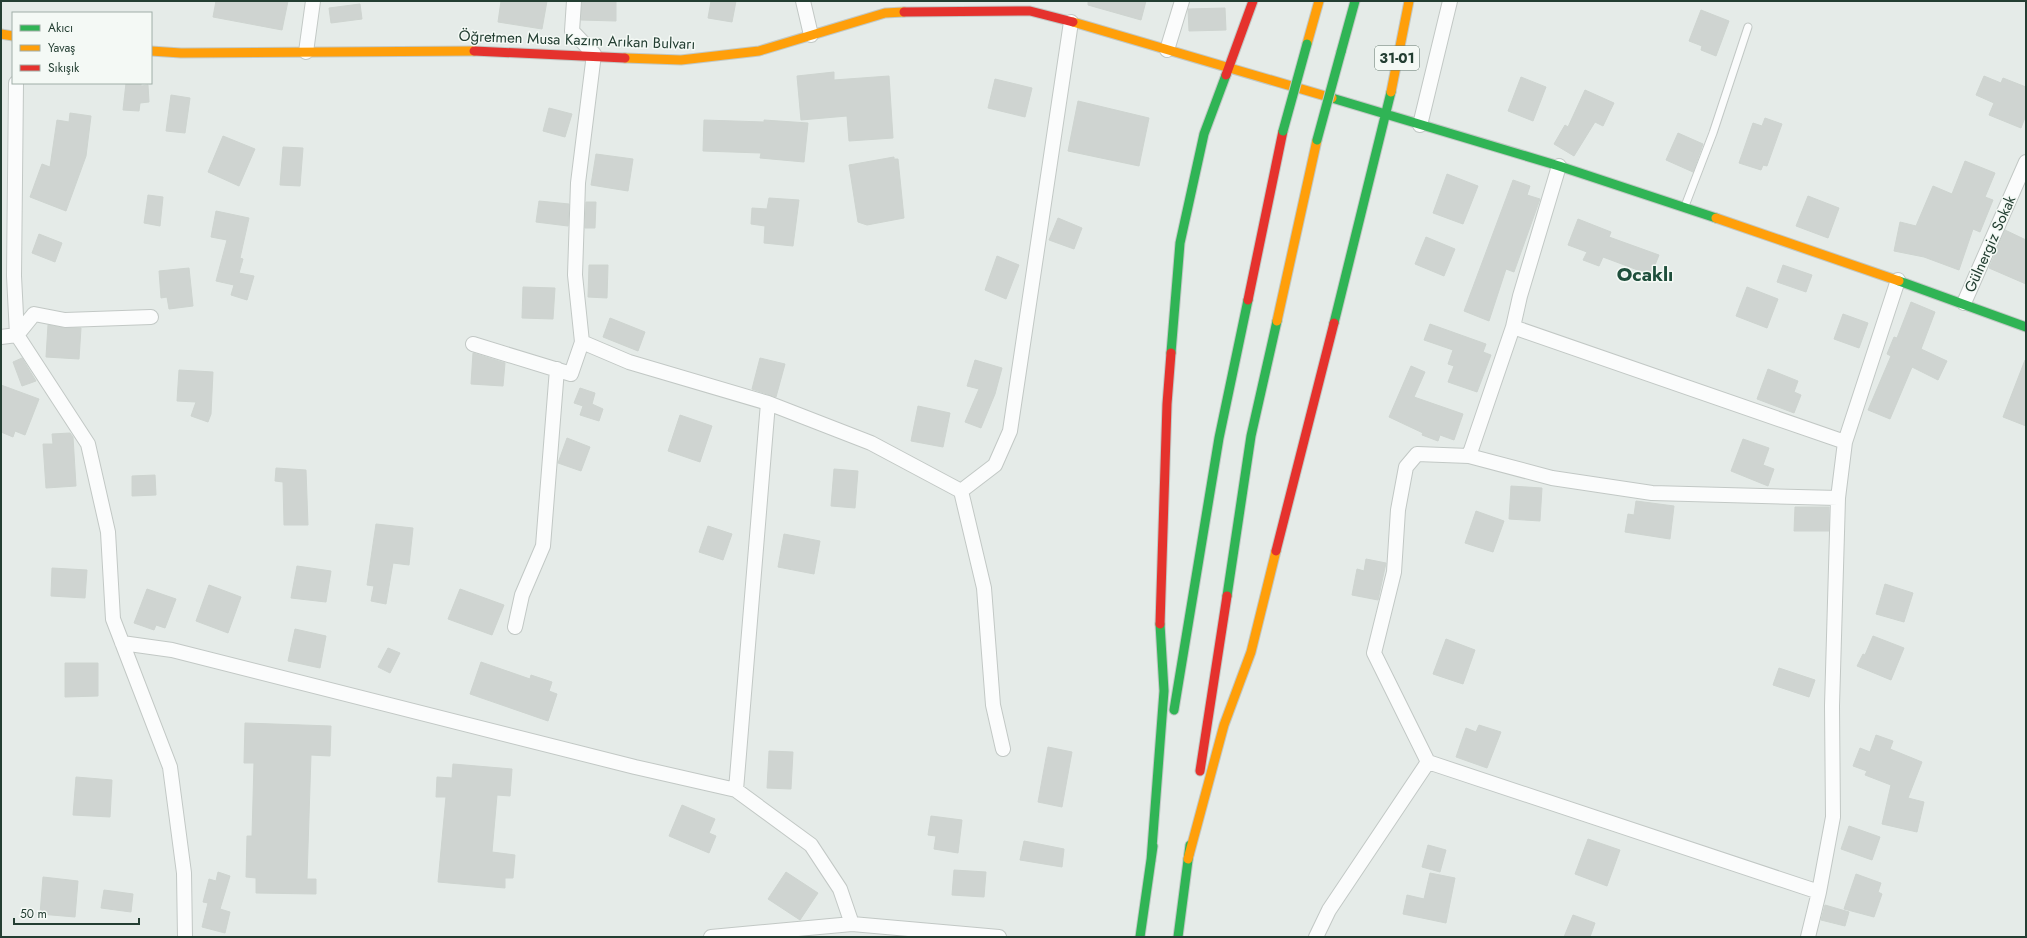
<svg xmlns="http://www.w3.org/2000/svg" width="2027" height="938" font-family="Jost,sans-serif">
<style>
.building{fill:#cfd4d1;stroke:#ced4d0}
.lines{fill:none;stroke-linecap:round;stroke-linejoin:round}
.lane-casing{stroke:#c2c8c5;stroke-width:9}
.street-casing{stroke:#c2c8c5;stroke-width:16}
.fast-casing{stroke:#c1c8c5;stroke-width:11}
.slow-casing{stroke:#c1c8c5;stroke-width:11}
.jam-casing{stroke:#c1c8c5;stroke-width:11}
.lane{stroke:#fbfcfc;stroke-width:7}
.street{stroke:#fbfcfc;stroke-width:14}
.fast{stroke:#30b455;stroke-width:9}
.slow{stroke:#ff9f0a;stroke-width:9}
.jam{stroke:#e5322d;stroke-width:9}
.fast-bridge-casing{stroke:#c1cac6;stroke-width:11;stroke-linecap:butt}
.fast-bridge{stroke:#30b455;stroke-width:9}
.labels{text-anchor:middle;stroke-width:3;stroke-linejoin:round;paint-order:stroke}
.shield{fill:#f4f9f5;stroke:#62766c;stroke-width:1}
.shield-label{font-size:14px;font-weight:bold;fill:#233e32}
.street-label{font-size:15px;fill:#233e32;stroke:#f4f9f5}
.district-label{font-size:19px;font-weight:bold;fill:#1f4f3c;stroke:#f4f9f5}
</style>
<rect width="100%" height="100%" fill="#e5ebe8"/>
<path class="building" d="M216,1H288L282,30L213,17Z
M501,1H547L542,29L498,22Z
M582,1H616V21L581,20Z
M711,1H736L732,22L708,18Z
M1088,1H1146L1141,20L1088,5Z
M360,4L362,19L331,23L329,8Z
M1225,8L1226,30L1189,31L1188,9Z
M1701,10L1729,21L1716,56L1701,50L1702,46L1689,41Z
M834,72V80L889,76L893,138L849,141L847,116L801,120L797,76Z
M1984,76L2001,83L2003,78L2026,87V115L2021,128L1989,115L1994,103L1976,95Z
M1521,77L1546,87L1533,121L1508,111Z
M995,79L1032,88L1025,117L988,108Z
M126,83H141V86L148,85L149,102L140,103L139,111L123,110Z
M1585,90L1614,103L1603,126L1595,122L1574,156L1554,144L1565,125L1568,127Z
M171,95L190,98L185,133L166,131Z
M1078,101L1149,118L1139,166L1068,151Z
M549,108L572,114L565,137L543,131Z
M70,113L91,116L86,156L66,211L30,197L42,164L50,167L57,120L69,122Z
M1765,118L1782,124L1767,166L1763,165L1761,170L1739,163L1753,123L1762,126Z
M704,120L764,122V120L808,123L804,162L760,158L761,153L703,151Z
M1678,133L1703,144L1693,172L1666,160Z
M223,136L255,149L239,186L208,172Z
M283,147L303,148L300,186L280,185Z
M596,154L633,159L628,191L591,185Z
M894,157V159H898L904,218L867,225L858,222L849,165Z
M1965,161L1995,173L1985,197L1993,200L1980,232L1973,229L1959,270L1924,257L1894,251L1900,222L1916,226L1933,186L1952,194Z
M1447,174L1478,186L1463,224L1433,213Z
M1513,180L1530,186L1527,195L1540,199L1514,272L1506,269L1489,321L1464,311Z
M148,195L163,197L160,226L144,223Z
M1808,196L1839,208L1828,238L1796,226Z
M769,198L799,200L793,246L764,243L765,226L751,224L752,208L767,209Z
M539,201L569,204L568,226L536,222Z
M586,202H596L595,228H585Z
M216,211L249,218L240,258L243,259L239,273L254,276L247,300L231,295L234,285L216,281L227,240L211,237Z
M1058,218L1082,228L1074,249L1049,240Z
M1578,219L1611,232L1609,237L1659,255L1651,275L1603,257L1599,266L1583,260L1587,252L1568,245Z
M2005,230L2026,240V284L1989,268Z
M39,234L62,243L55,262L32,253Z
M1426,237L1455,249L1444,276L1415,264Z
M997,256L1019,265L1006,299L985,290Z
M589,265H608L607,298L588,297Z
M1783,265L1812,275L1806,292L1777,282Z
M189,268L193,306L169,309L167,297L161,298L159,271Z
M523,287L555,288L553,319L522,318Z
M1747,287L1778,299L1767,328L1736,316Z
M1911,302L1935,312L1921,349L1947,361L1938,380L1912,367L1890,419L1868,410L1891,356L1887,354L1894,337L1897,338Z
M1843,314L1868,323L1859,348L1834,339Z
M610,318L645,332L638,351L603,337Z
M1430,324L1486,344L1483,352L1491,355L1477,392L1448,382L1454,366L1448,364L1453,350L1424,340Z
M48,325L64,328H81L79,359L46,357Z
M473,353L505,363L503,386L471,384Z
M22,358L36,381L22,386L13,362Z
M760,358L785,364L776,397L752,389Z
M975,360L1002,368L995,394L981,428L965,422L979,389L967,386Z
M2025,360H2026V426L2003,417Z
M1411,366L1425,372L1414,397L1463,414L1454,440L1440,435L1438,441L1422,435L1423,433L1389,417Z
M1768,369L1798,381L1794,392L1801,395L1794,413L1757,399Z
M179,370L213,372L211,414L208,422L191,416L196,402L177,401Z
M1,385L39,399L25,435L15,431L13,437L1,432Z
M580,388L595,393L592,404L603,409L599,421L580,415L583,406L574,403Z
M918,406L950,413L943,447L911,441Z
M680,415L712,426L700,462L668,451Z
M70,433L73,437L76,486L46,488L43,444H53L52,434Z
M567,438L590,447L581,471L558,463Z
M1743,439L1769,448L1763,465L1774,469L1768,486L1731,471Z
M276,468L306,470L308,525H284L283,482L275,481Z
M834,469L858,471L855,508L831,506Z
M155,475L156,495L132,496V476Z
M1511,486L1542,488L1540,521L1509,519Z
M1636,501L1674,506L1670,539L1625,532L1628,514L1634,515Z
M1795,507H1829V531H1794Z
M1476,511L1504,521L1493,552L1465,543Z
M376,524L413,528L409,565L393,563L386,604L371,601L374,586L367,585Z
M708,526L732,534L723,560L699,552Z
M784,534L820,541L814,574L778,567Z
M1366,559L1386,563L1378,600L1352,595L1357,569L1364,571Z
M297,566L331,571L326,602L291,598Z
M52,568L87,570L85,598L51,596Z
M1885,584L1913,593L1904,622L1876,614Z
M209,585L241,597L228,633L196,621Z
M147,589L176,599L165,628L156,625L154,630L134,623Z
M460,589L504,605L492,635L448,619Z
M295,629L326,636L320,668L288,661Z
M1873,636L1904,648L1891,680L1857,666L1863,654L1865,655Z
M1446,639L1475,650L1463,684L1433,674Z
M388,648L400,653L390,673L378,667Z
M481,662L530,679L531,675L552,682L549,691L557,694L548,721L470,694Z
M65,663H98V696L65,697Z
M1779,668L1815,680L1809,697L1773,685Z
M245,723L331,726L330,756L311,755L307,879H316V894L256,893V878L246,877L247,836H252L254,763H244Z
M1479,725L1501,732L1487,768L1456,757L1466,728L1476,732Z
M1876,735L1893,741L1890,749L1922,762L1908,798L1924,802L1917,832L1882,824L1891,785L1865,775L1867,771L1853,766L1860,748L1870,752Z
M1048,747L1072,752L1062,807L1038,802Z
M769,751L793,752L791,789L767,788Z
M453,764L512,769L510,796L497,795L492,852L515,855L513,878H505V888L438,882L446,797H436L437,777L452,778Z
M76,777L112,780L110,817L73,815Z
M682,805L715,819L709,833L716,836L709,853L669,836Z
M931,816L962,820L958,853L934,849L936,836L928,835Z
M1849,826L1880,837L1872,860L1841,849Z
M1588,839L1620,850L1607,886L1575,874Z
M1024,841L1064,849L1062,867L1020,860Z
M1428,845L1446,850L1440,872L1422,867Z
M954,870L986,872L984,897L952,895Z
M218,872L230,876L220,909L230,912L225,933L202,927L208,903L203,902L209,879L216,881Z
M786,872L818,893L800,920L768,899Z
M1430,873L1455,878L1446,923L1403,914L1407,895L1424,899Z
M1856,874L1881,883L1878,892L1882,894L1874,917L1844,909Z
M43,877L78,881L75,917L40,914Z
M104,890L133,894L131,912L101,908Z
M1825,905L1849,912L1845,926L1821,920Z
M1573,915L1595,923L1590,937H1564Z"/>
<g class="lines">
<defs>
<path id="lane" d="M1685,206L1713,133L1748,27"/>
<path id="street" d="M574,1L572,31L594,54L578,183L575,275L582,342L629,362L768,403L871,443L961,491L984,588L993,705L1003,749
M803,1L811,35
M1167,50L1182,1
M306,52L313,1
M16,83L14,276L17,335L88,444L108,532L113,619L170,767L184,873L185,937
M1420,125L1450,1
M1964,303L2026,162
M1513,327L1845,442
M1,337L17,335L34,314L65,320L151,317
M473,344L571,374L582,342
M1469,456L1513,327L1520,296L1559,166
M961,491L995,465L1010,431L1071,22
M515,627L522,595L543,546L557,369
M122,643L172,650L635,767L736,790L811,845L840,889L852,924
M736,790L768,403
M1819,892L1428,762L1374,653L1394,572L1398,510L1406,467L1417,454L1469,456L1552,478L1652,493L1838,498
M711,937L852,924L999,937
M1316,937L1329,910L1428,762
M1808,937L1819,892L1833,817L1832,706L1838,498L1845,442L1898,280"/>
<path id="fast" d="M1341,52L1355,1
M1332,98L1559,166L1716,218
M1899,281L2026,327
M1334,323L1391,92
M1171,353L1180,243L1204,134L1226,75
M1227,596L1251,436L1277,321
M1174,710L1219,438L1248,300
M1151,861L1164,691L1160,624
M1140,937L1153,846
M1178,937L1190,845"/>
<path id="slow" d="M1073,22L1332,98
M1,34L13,36
M1307,44L1319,1
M151,51L181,53L474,51
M625,58L681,60L759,51L885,13L904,12
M1391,92L1409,1
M1716,218L1899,281
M1277,321L1317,140
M1188,859L1224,725L1251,652L1276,551"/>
<path id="jam" d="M904,12L1030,11L1073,22
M474,51L625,58
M1226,75L1253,1
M1248,300L1283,131
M1276,551L1334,323
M1160,624L1167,404L1171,353
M1200,771L1227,596"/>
</defs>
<use href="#lane" class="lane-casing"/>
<use href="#street" class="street-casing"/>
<use href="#fast" class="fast-casing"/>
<use href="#slow" class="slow-casing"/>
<use href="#jam" class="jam-casing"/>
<use href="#lane" class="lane"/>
<use href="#street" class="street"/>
<use href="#fast" class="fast"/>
<use href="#slow" class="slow"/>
<use href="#jam" class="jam"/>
<defs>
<path id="fast-bridge" d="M1283,131L1307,44
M1317,140L1341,52"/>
</defs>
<use href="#fast-bridge" class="fast-bridge-casing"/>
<use href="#fast-bridge" class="fast-bridge"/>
</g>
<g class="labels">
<rect class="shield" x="1375" y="46" width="44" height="24" rx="3"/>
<g class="shield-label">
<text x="1397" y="63">31-01</text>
</g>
<g class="street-label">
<text transform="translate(577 40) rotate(2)" y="5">Öğretmen Musa Kazım Arıkan Bulvarı</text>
<text transform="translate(1990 244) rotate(-66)" y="5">Gülnergiz Sokak</text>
</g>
<g class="district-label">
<text x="1645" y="281">Ocaklı</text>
</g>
</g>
<rect width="2027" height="938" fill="none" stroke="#233e32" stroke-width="4"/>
<rect x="12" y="12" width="140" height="72" fill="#f4f9f5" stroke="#a0aea7"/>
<rect x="20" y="25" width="20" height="6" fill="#30b455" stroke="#a0aea7"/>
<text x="48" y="32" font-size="12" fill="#233e32">Akıcı</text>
<rect x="20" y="45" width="20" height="6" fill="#ff9f0a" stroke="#a0aea7"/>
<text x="48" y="52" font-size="12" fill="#233e32">Yavaş</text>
<rect x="20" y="65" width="20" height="6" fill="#e5322d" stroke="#a0aea7"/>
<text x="48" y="72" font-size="12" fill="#233e32">Sıkışık</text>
<path d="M14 918v6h125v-6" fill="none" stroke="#233e32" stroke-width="2"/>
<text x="20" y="918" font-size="12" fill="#233e32" stroke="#f4f9f5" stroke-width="3" paint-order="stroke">50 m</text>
</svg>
